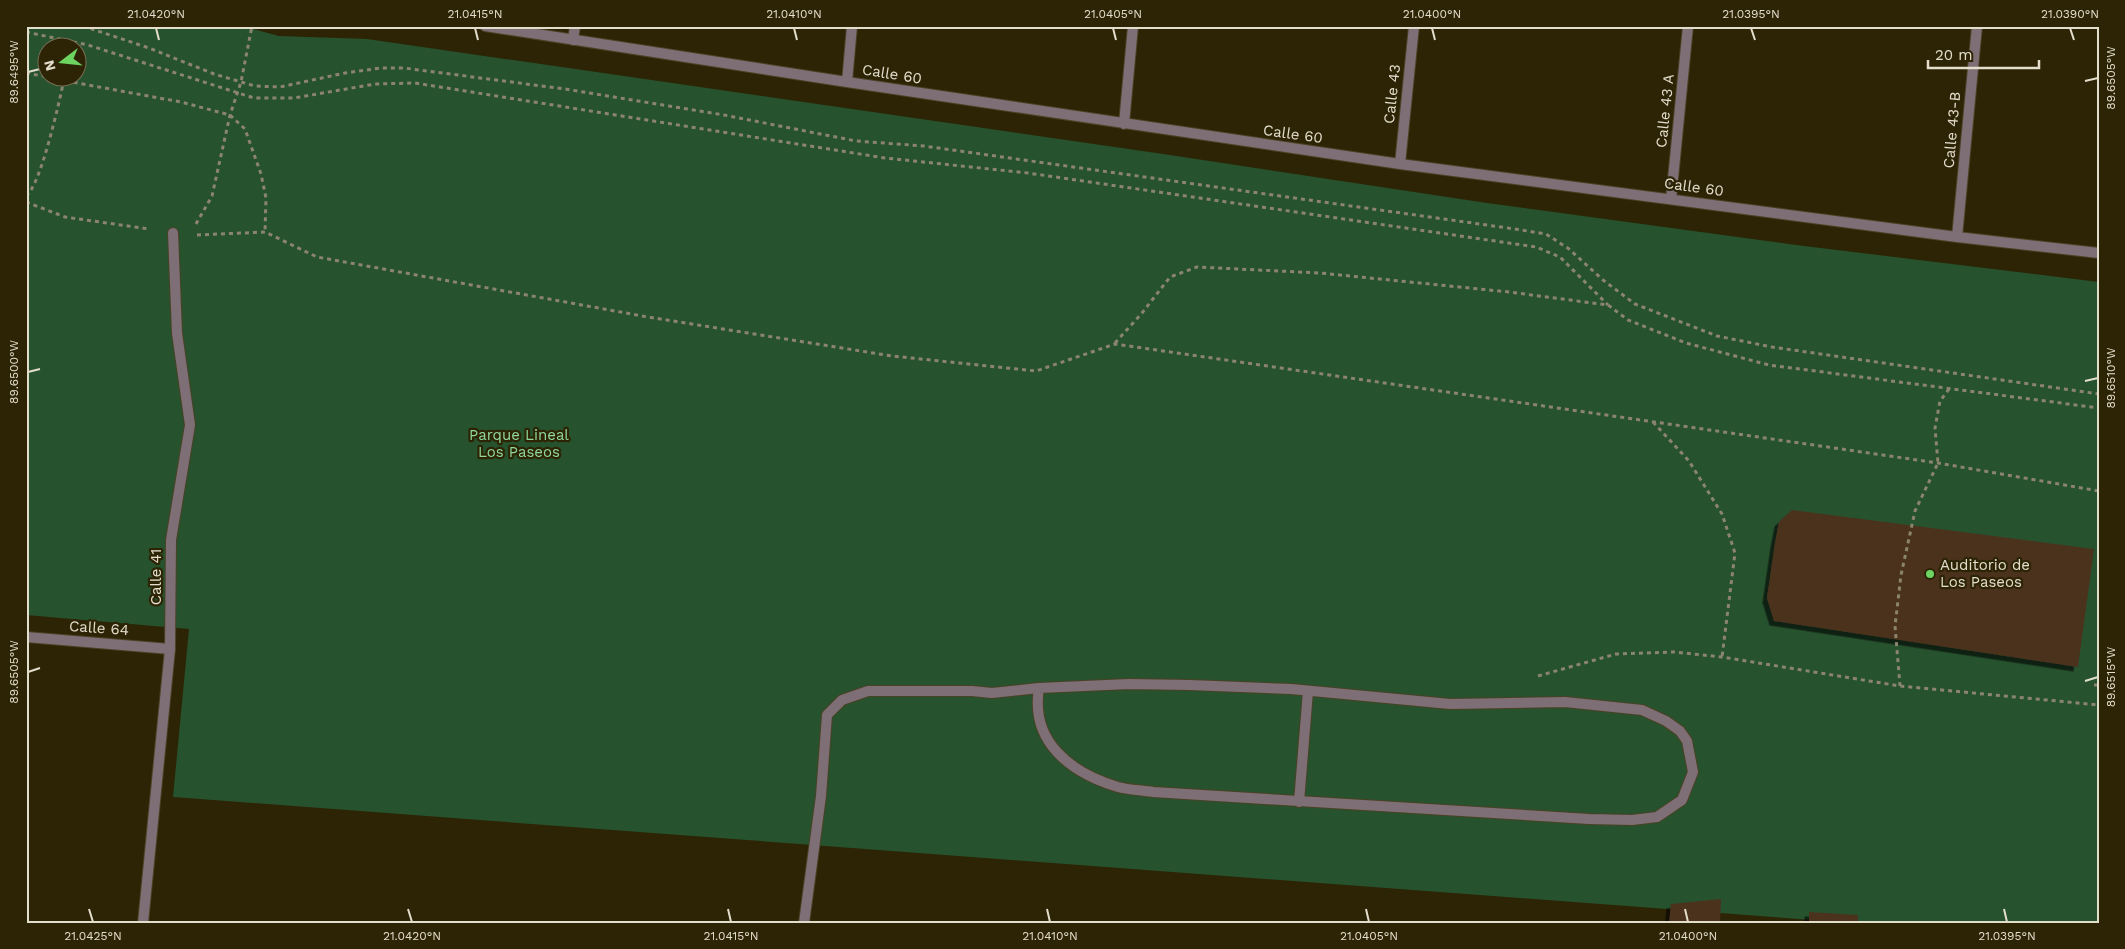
<svg xmlns="http://www.w3.org/2000/svg" width="2125" height="949" font-family="'Work Sans',sans-serif">
<style>
.green{fill:#26522e;fill-rule:evenodd}
.building{fill:#4c321f;filter:url(#shadow)}
.lines{fill:none;stroke-linecap:round;stroke-linejoin:round}
.service-casing{stroke:#4a4225;stroke-width:12}
.minor-casing{stroke:#4a4225;stroke-width:12}
.tertiary-casing{stroke:#4a4225;stroke-width:12}
.path{stroke:#8c856d;stroke-width:3;stroke-dasharray:4 4;stroke-linecap:butt}
.service{stroke:#7e6e75;stroke-width:10}
.minor{stroke:#7e6e75;stroke-width:10}
.tertiary{stroke:#7e6e75;stroke-width:10}
.ticks{fill:none;stroke:#e3ddcc;stroke-width:2}
.poi-dot{fill:#6dd361;stroke:#2d2405;stroke-width:2}
.labels{text-anchor:middle;stroke-width:4.5;stroke-linejoin:round;paint-order:stroke}
.street-label{font-size:15px;fill:#e3ddcc;stroke:#2d2405}
.park-label{font-size:15px;fill:#90d89a;stroke:#2d2405}
.poi-label{font-size:15px;fill:#e3ddcc;stroke:#2d2405;text-anchor:start}
.neatline{fill:none;stroke:#e3ddcc;stroke-width:2}
.ticks-label{font-size:12px;text-anchor:middle;fill:#e3ddcc}
</style>
<defs>
<filter id="shadow"><feDropShadow dx="-4.5" dy="4.5" stdDeviation="0" flood-color="#0009"/></filter>
</defs>
<rect width="100%" height="100%" fill="#2d2405"/>
<path class="green" d="M26,26H242L279,36L367,39L1170,155L1487,203L1796,245L2099,282V923H1853L173,797L189,629L26,615ZM48,48H78V78H48Z"/>
<path class="building" d="M1792,510L2094,549L2078,667L1774,621L1767,598L1775,543L1779,522Z
M1721,899L1720,923H1669L1671,904Z
M1809,912L1858,915V923H1809Z"/>
<g class="lines">
<defs>
<path id="service" d="M1299,802L1308,691
M804,923L821,796L827,715L842,700L868,691H972L992,693L1039,688L1129,684L1190,685L1291,689L1450,704L1565,702L1642,710L1666,721L1680,731L1687,741L1693,772L1682,800L1657,817L1632,820L1589,819L1153,792C1141,790 1129,790 1118,787C1071,773 1030,742 1039,688"/>
<path id="minor" d="M485,26L847,82L1400,164L1957,237L2099,253
M573,40L575,26
M847,82L852,26
M1124,124L1133,26
M1400,164L1414,26
M1671,199L1688,26
M1957,237L1977,26
M26,637L170,649L171,540L190,425L177,333L173,233"/>
<path id="tertiary" d="M143,923L170,649"/>
</defs>
<use href="#service" class="service-casing"/>
<use href="#minor" class="minor-casing"/>
<use href="#tertiary" class="tertiary-casing"/>
<path class="path" d="M83,26L149,48L214,74L255,86L280,87L345,73L381,68H404L565,89L724,115L856,141L924,146L1515,229L1546,234L1569,249L1603,280L1635,304L1717,336L1772,347L2099,394
M26,32L88,45L254,98H294L375,84L415,83L885,158L1028,173L1536,247L1560,257L1608,305
M26,73L48,77
M50,78L181,102L230,115L245,129L261,174L266,198L265,232
M26,196C41,185 59,102 64,80
M26,202L65,217L149,229
M196,224L212,196L230,115L241,82L252,26
M197,235L265,232L317,257L648,317L892,356L1036,371L1115,344L1938,463L2099,491
M1115,343L1142,313L1170,277L1197,267L1320,273L1509,292L1608,305L1628,320L1686,343L1769,365L2099,408
M1653,422L1689,461L1722,514L1735,553L1722,657
M1538,676L1616,654L1674,652L1722,657L1900,686L2099,705
M2094,685H2099
M1900,686L1895,626L1901,575L1915,511L1938,463L1935,428L1940,401L1949,389"/>
<use href="#service" class="service"/>
<use href="#minor" class="minor"/>
<use href="#tertiary" class="tertiary"/>
</g>
<path class="ticks" d="M156,28L159,40M475,28L478,40M794,28L797,40M1113,28L1116,40M1432,28L1435,40M1751,28L1755,40M2070,28L2074,40M28,72L40,69M2085,81L2098,78M28,372L40,369M2085,381L2098,378M28,672L40,668M2085,681L2098,677M89,909L93,922M408,909L412,922M728,909L731,922M1047,909L1050,922M1366,909L1369,922M1685,909L1688,922M2004,909L2007,922"/>
<circle class="poi-dot" cx="1930" cy="574" r="5"/>
<g class="labels">
<g class="street-label">
<text transform="translate(892 74) rotate(9)" y="5">Calle 60</text>
<text transform="translate(1392 94) rotate(-84)" y="5">Calle 43</text>
<text transform="translate(1665 111) rotate(-84)" y="5">Calle 43 A</text>
<text transform="translate(1952 130) rotate(-85)" y="5">Calle 43-B</text>
<text transform="translate(1293 134) rotate(8)" y="5">Calle 60</text>
<text transform="translate(1694 187) rotate(8)" y="5">Calle 60</text>
<text transform="translate(156 577) rotate(-90)" y="5">Calle 41</text>
<text transform="translate(99 628) rotate(4)" y="5">Calle 64</text>
</g>
<g class="park-label">
<text x="519" y="440">Parque Lineal<tspan x="519" dy="17">Los Paseos</tspan></text>
</g>
<g class="poi-label">
<text x="1940" y="570">Auditorio de<tspan x="1940" dy="17">Los Paseos</tspan></text>
</g>
</g>
<rect width="2125" height="949" fill="none" stroke="#2d2405" stroke-width="55"/>
<g transform="translate(62 62) rotate(254)"><circle r="24" fill="#2d2405" stroke="#766e55"/>
<path d="M0-4L9 19L0 12L-9 19Z" fill="#6dd361"/>
<text y="-8" font-size="14" font-weight="bold" text-anchor="middle" fill="#e3ddcc">N</text>
</g>
<path d="M1928 60v8h111v-8" fill="none" stroke="#e3ddcc" stroke-width="2.5"/>
<text x="1935" y="60" font-size="15" fill="#e3ddcc" stroke="#2d2405" stroke-width="4" paint-order="stroke">20 m</text>
<rect x="28" y="28" width="2070" height="894" class="neatline"/>
<g class="ticks-label">
<text x="156" y="18">21.0420°N</text>
<text x="475" y="18">21.0415°N</text>
<text x="794" y="18">21.0410°N</text>
<text x="1113" y="18">21.0405°N</text>
<text x="1432" y="18">21.0400°N</text>
<text x="1751" y="18">21.0395°N</text>
<text x="2070" y="18">21.0390°N</text>
<text transform="translate(14 72) rotate(-90)" y="4">89.6495°W</text>
<text transform="translate(2111 78) rotate(-90)" y="4">89.6505°W</text>
<text transform="translate(14 372) rotate(-90)" y="4">89.6500°W</text>
<text transform="translate(2111 378) rotate(-90)" y="4">89.6510°W</text>
<text transform="translate(14 672) rotate(-90)" y="4">89.6505°W</text>
<text transform="translate(2111 677) rotate(-90)" y="4">89.6515°W</text>
<text x="93" y="940">21.0425°N</text>
<text x="412" y="940">21.0420°N</text>
<text x="731" y="940">21.0415°N</text>
<text x="1050" y="940">21.0410°N</text>
<text x="1369" y="940">21.0405°N</text>
<text x="1688" y="940">21.0400°N</text>
<text x="2007" y="940">21.0395°N</text>
</g>
</svg>
